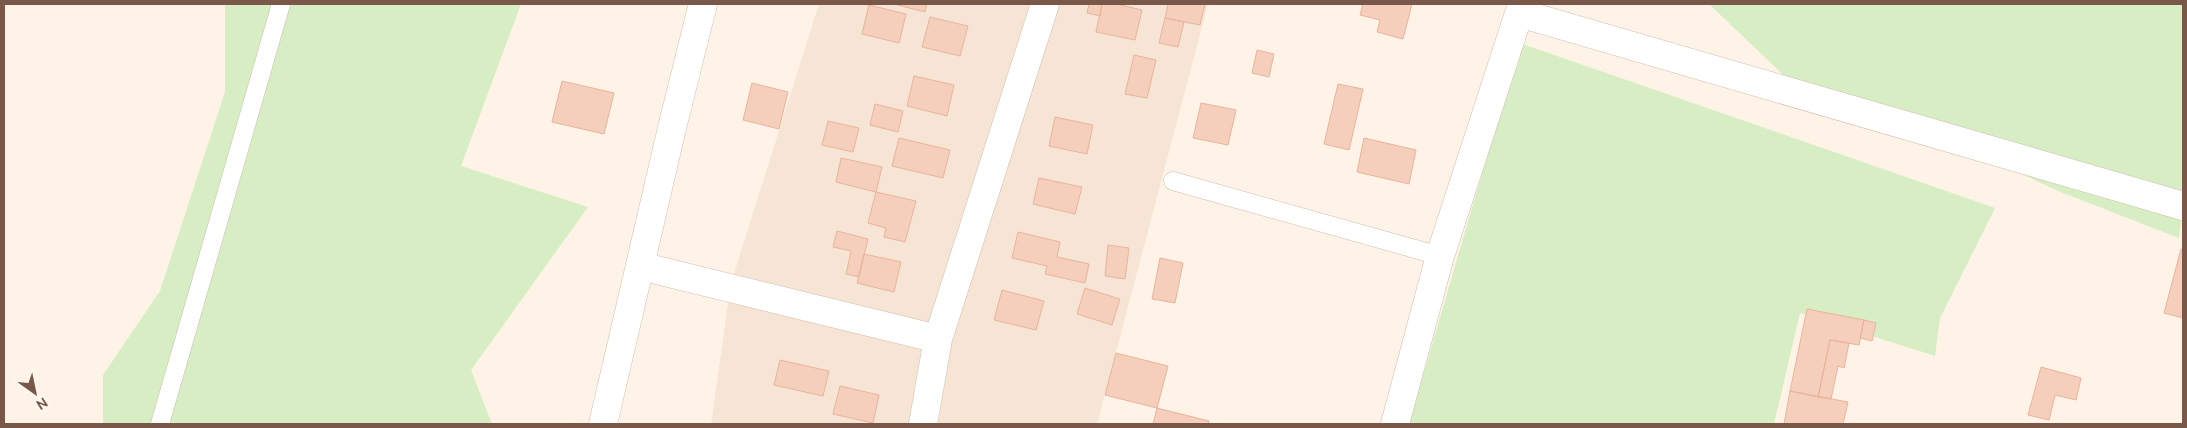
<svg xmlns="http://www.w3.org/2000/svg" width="2187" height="428" font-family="Ubuntu,sans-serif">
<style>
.residential{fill:#f6e4d4}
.green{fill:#d7edc3}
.building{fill:#f5cfbc;stroke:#e8b49b}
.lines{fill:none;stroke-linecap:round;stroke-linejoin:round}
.service-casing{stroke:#d3bcae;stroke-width:19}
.minor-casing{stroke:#d3bcae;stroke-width:29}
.service{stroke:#fff;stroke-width:18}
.minor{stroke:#fff;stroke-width:28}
</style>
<rect width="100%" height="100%" fill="#fef3e6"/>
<path class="residential" d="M819,4H1208L1097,424H711L731,283Z"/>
<path class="green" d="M225,4H521L461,166L588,207L471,370L492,424H103V375L160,291L225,92Z
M1709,4H2183V206L2179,238L2058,191L1961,146L1799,90Z
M1520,43L1995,208L1940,318L1935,356L1800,313L1774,424H1409Z"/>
<path class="building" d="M894,4H927L925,12Z
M1089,4H1102L1100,16L1087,13Z
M1102,4H1116L1142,10L1135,40L1096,32Z
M1168,4H1205L1200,25L1165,18Z
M1363,4H1412L1403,39L1377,32L1380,20L1360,15Z
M869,5L906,14L899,43L862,34Z
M930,17L968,26L960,56L922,47Z
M1165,18L1184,22L1178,47L1159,43Z
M1257,50L1274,54L1269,77L1252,73Z
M1134,55L1156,60L1147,98L1125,94Z
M914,76L954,85L947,116L907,106Z
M562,81L614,93L604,134L552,122Z
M752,83L788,92L779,129L743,120Z
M1338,84L1363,89L1349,150L1324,144Z
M1201,103L1236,110L1228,145L1193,138Z
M875,104L903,111L898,132L870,125Z
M1055,117L1093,125L1087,154L1049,146Z
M828,121L859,128L853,152L822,145Z
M899,138L950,150L943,178L892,166Z
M1364,138L1416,150L1409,184L1357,172Z
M841,158L882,167L876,192L836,182Z
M1039,178L1082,187L1075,214L1033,204Z
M876,192L916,201L905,242L884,237L886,228L868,223Z
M837,231L868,239L859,277L846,274L851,251L833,247Z
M1018,232L1060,242L1057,257L1089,264L1085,283L1045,274L1047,266L1012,258Z
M1108,245L1129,248L1125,279L1105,276Z
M2181,249H2183V318L2164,313Z
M864,254L901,262L894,292L857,283Z
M1160,258L1183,263L1175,303L1152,299Z
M1085,288L1120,299L1112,325L1077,314Z
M1002,290L1044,301L1036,330L994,320Z
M1807,309L1864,320L1859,345L1830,340L1818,397L1790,391Z
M1864,320L1876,323L1872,341L1860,338Z
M1830,340L1849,343L1844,368L1838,366L1831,399L1818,397Z
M1116,353L1168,366L1157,408L1105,395Z
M780,360L829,371L823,396L774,385Z
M2041,367L2081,378L2076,400L2055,395L2049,420L2028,415Z
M840,386L879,395L873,423L833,414Z
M1790,391L1848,402L1843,424H1784Z
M1157,408L1209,421L1208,424H1153Z"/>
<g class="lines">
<defs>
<path id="service" d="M1173,181L1440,256
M160,424L281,4"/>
<path id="minor" d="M1519,13L2183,206
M640,266L938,339
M603,424L672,128L703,4
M923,424L938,339L1045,4
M1395,424L1440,256L1522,4"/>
</defs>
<use href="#service" class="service-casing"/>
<use href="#minor" class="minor-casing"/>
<use href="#service" class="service"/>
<use href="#minor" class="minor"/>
</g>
<rect width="2187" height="428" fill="none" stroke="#795749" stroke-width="10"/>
<g transform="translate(35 393) rotate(147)" stroke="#fff7ee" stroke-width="4" paint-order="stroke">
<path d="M0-4L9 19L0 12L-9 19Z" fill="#795749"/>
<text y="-8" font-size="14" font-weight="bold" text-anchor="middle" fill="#795749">N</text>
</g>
</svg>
